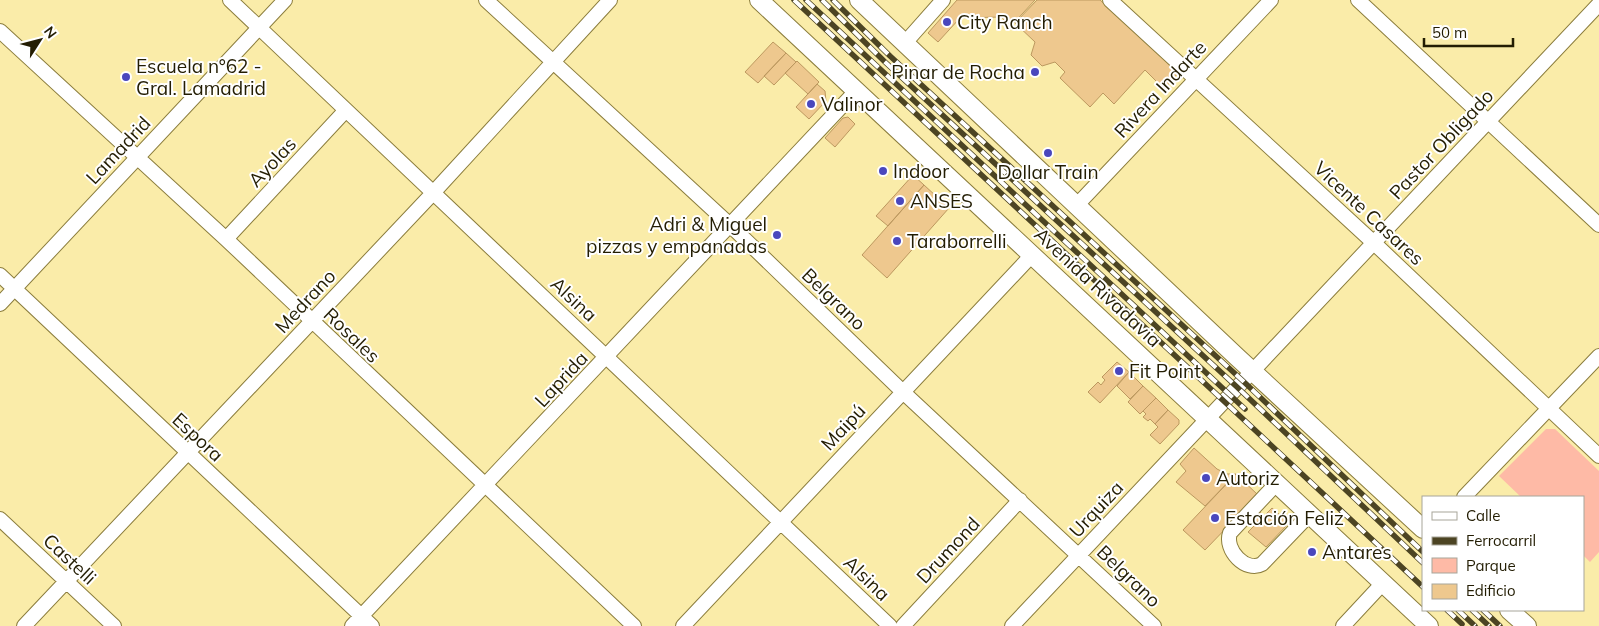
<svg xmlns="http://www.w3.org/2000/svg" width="1599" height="626" font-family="Mulish,sans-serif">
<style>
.green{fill:#febaa6}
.building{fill:#eec88e;stroke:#bc985f}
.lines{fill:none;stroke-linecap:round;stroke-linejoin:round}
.minor-casing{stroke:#8b7d3d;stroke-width:16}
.major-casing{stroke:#8b7d3d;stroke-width:20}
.minor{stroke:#fff;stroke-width:14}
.major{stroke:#fff;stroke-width:18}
.rail-casing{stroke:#4c4423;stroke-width:5.5}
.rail{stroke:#fff;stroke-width:4;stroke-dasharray:11;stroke-linecap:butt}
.poi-dot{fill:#4a47bd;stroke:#fff;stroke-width:2}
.labels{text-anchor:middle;stroke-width:4;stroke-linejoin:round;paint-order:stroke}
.poi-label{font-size:19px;fill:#231d03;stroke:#fff;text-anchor:start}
.street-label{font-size:19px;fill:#231d03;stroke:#fff}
</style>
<rect width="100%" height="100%" fill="#faeca9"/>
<path class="green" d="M1546,429H1555L1599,471V552L1590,562L1583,555V497H1521L1499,476Z"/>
<path class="building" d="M957,0H1035L1011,26L1001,17L960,18L938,42L928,33Z
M1037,0H1100L1179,72L1164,89L1145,70L1114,104L1103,93L1090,107L1060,78L1065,72L1055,62L1042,66L1031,55L1035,42L1015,23Z
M773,42L786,53L758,83L745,72Z
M786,53L796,62L774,85L764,76Z
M797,61L819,82L808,94L785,73Z
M817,84L825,91L826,101L809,119L796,107Z
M848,117L855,124L835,147L825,138L843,118Z
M913,175L924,185L888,226L876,216Z
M924,185L949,208L887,278L862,255Z
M1117,362L1129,372L1100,403L1088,392L1098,382L1101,385L1105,380L1102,377Z
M1129,372L1143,386L1130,399L1117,386Z
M1143,386L1156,398L1140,414L1128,402Z
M1156,398L1168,410L1155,424L1150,419L1148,421L1143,417L1146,414L1143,411Z
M1168,410L1179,420V424L1160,444L1150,435L1158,427L1155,424Z
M1194,448L1217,469L1227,474H1236L1205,506L1176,482L1186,471L1180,464Z
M1236,474L1258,495L1205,550L1183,530Z
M1250,503L1264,516L1254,525L1241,513Z
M1272,508L1289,523L1266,547L1248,532Z"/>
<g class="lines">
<defs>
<path id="minor" d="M230,0L890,626
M486,0L731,226L903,392L1154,626
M1110,0L1374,243L1599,456
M1358,0L1599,225
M0,31L226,239L634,626
M904,44L943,0
M1077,205L1271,0
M226,239L346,110
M0,275L372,626
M0,304L285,0
M1277,483L1230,533C1224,550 1246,573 1262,564L1310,514
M1464,497L1599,356
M0,519L114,626
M24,626L433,193L610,0
M352,626L857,90
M683,626L1032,255
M903,626L1020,500
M1012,626L1599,4
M1343,626L1383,583"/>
<path id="major" d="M759,0L1429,626
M859,0L1237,357L1423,529
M1509,610L1527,626"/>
</defs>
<use href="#minor" class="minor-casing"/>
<use href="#major" class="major-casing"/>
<use href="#minor" class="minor"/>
<use href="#major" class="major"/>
<defs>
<path id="rail" d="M794,0L1423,587
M806,0L1245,409
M822,0L885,62L1237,387L1423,563
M833,0L890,56L1243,381L1423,552
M1447,610L1462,624
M1458,610L1475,626
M1472,610L1489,626
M1483,610L1500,626"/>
</defs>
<use href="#rail" class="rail-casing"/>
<use href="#rail" class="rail"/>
</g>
<g class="poi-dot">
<circle cx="947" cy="22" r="5"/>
<circle cx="1035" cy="72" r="5"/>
<circle cx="126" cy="77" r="5"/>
<circle cx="811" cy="104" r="5"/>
<circle cx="1048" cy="153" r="5"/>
<circle cx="883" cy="171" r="5"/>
<circle cx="900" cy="201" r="5"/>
<circle cx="777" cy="235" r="5"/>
<circle cx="897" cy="241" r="5"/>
<circle cx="1119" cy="371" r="5"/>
<circle cx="1206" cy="478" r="5"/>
<circle cx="1215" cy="518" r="5"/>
<circle cx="1312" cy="552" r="5"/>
</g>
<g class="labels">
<g class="poi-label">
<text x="957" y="29">City Ranch</text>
<text x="136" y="73">Escuela n°62 -<tspan x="136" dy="22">Gral. Lamadrid</tspan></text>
<text x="1025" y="79" text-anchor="end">Pinar de Rocha</text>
<text x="821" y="111">Valinor</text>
<text x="893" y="178">Indoor</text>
<text x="1048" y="179" text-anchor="middle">Dollar Train</text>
<text x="910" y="208">ANSES</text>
<text x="767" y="231" text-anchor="end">Adri &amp; Miguel<tspan x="767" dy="22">pizzas y empanadas</tspan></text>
<text x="907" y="248">Taraborrelli</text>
<text x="1129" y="378">Fit Point</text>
<text x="1216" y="485">Autoriz</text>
<text x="1225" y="525">Estación Feliz</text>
<text x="1322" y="559">Antares</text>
</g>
<g class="street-label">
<text transform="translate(1160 89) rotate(-47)" y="7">Rivera Indarte</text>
<text transform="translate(1441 144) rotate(-47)" y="7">Pastor Obligado</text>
<text transform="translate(118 150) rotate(-47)" y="7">Lamadrid</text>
<text transform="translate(272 162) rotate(-47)" y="7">Ayolas</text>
<text transform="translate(1369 213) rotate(43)" y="7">Vicente Casares</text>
<text transform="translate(1098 287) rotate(43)" y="7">Avenida Rivadavia</text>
<text transform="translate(574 299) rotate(43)" y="7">Alsina</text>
<text transform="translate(834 299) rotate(44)" y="7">Belgrano</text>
<text transform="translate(305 301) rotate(-47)" y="7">Medrano</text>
<text transform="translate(352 335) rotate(44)" y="7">Rosales</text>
<text transform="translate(561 379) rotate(-47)" y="7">Laprida</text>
<text transform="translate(843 427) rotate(-47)" y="7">Maipú</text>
<text transform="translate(198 437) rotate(43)" y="7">Espora</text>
<text transform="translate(1096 509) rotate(-47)" y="7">Urquiza</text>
<text transform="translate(948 550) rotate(-47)" y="7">Drumond</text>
<text transform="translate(70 559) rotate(43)" y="7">Castelli</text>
<text transform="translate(1129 576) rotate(44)" y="7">Belgrano</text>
<text transform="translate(867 578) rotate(44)" y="7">Alsina</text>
</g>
</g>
<rect x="1422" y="496" width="162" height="115" fill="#ffffff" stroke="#a7a59a"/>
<rect x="1432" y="512" width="25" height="8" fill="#ffffff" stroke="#a7a59a"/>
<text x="1466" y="521" font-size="15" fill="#231d03">Calle</text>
<rect x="1432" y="537" width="25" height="8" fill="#4c4423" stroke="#a7a59a"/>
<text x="1466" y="546" font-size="15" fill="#231d03">Ferrocarril</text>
<rect x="1432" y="558" width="25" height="15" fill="#febaa6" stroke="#a7a59a"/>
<text x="1466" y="571" font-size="15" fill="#231d03">Parque</text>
<rect x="1432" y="584" width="25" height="15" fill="#eec88e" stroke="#a7a59a"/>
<text x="1466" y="596" font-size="15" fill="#231d03">Edificio</text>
<g transform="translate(40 40) rotate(54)" stroke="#ffffff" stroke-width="4" paint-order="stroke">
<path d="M0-4L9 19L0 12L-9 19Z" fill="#231d03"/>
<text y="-8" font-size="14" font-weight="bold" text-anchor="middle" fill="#231d03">N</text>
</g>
<path d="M1424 38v8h89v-8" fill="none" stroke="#231d03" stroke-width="2.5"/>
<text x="1432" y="38" font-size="15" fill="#231d03" stroke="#ffffff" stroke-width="4" paint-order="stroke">50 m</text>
</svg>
